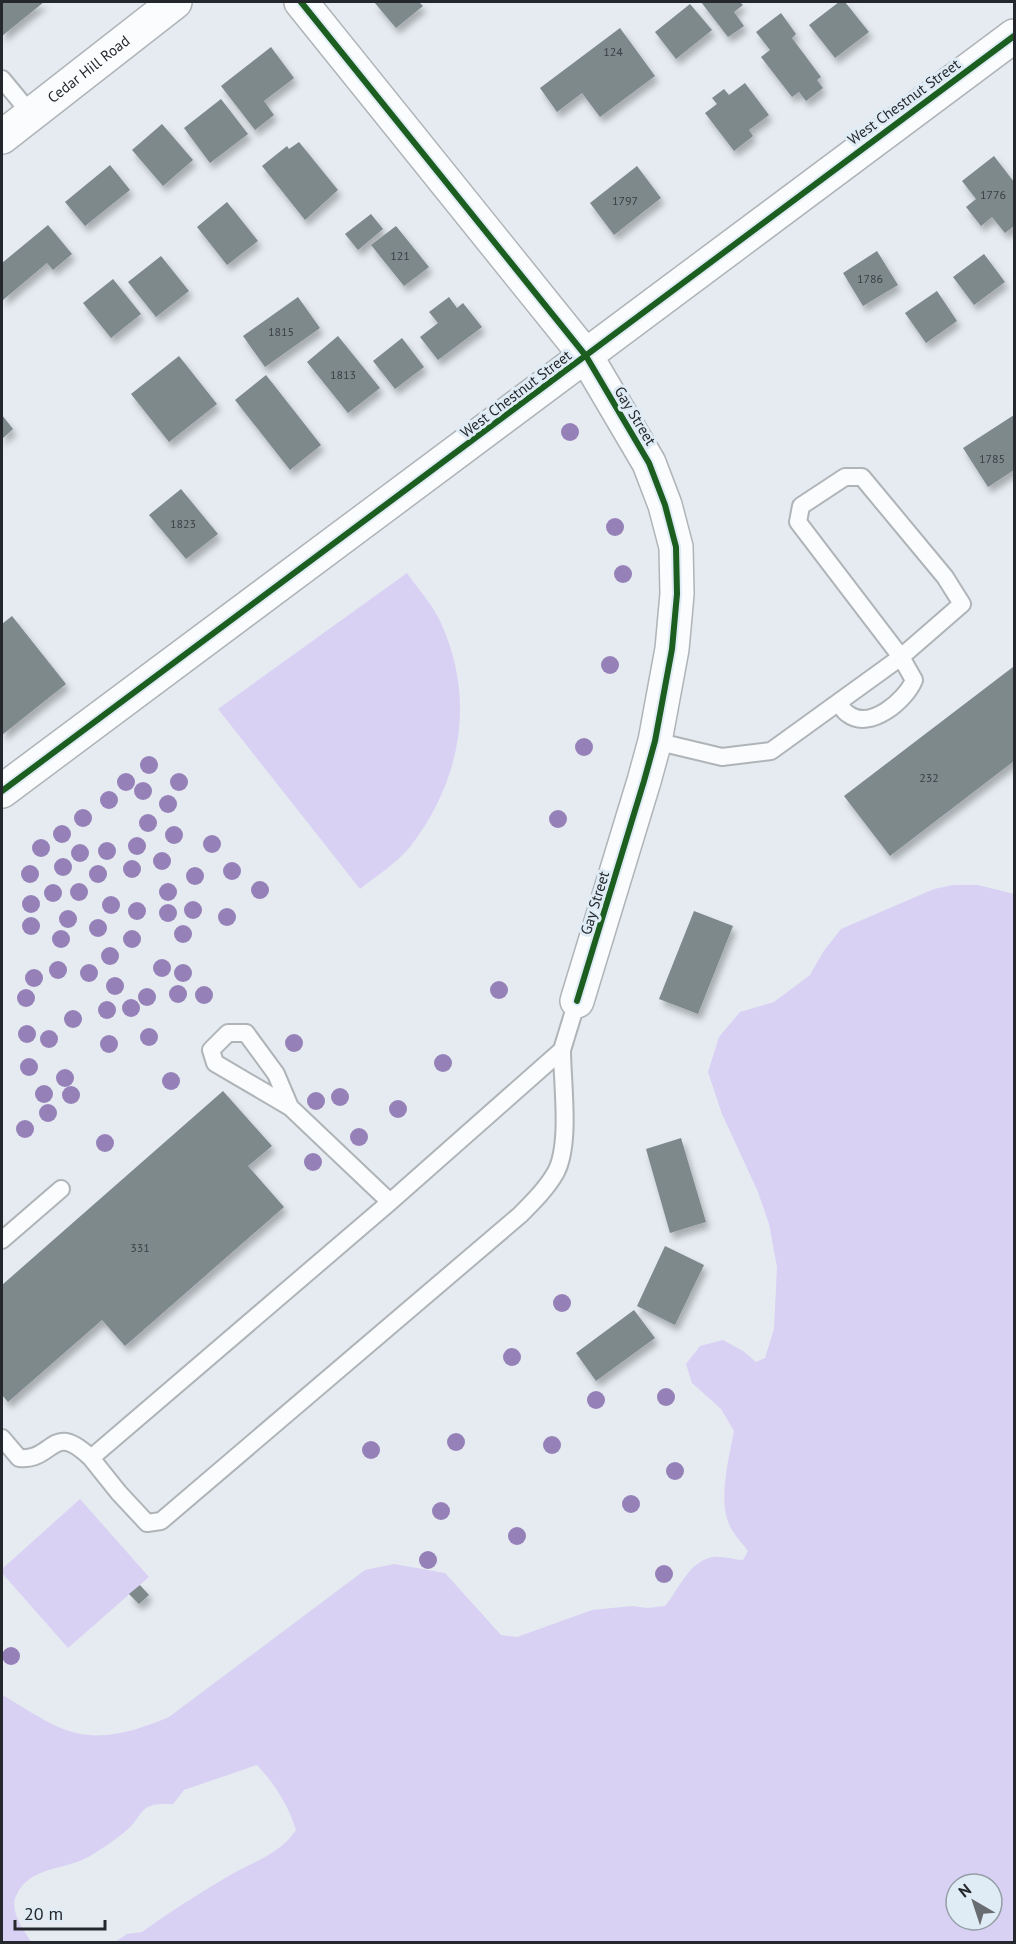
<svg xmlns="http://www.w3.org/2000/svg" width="1016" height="1944" font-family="'PT Sans',sans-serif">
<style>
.green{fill:#d8d1f4;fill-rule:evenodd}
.building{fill:#7e898c;filter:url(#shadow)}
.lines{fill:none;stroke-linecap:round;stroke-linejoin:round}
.service-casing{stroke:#afb4b8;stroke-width:20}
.minor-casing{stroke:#afb4b8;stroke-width:36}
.secondary-casing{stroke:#afb4b8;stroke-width:36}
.service{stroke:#fbfcfd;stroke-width:16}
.minor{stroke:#fbfcfd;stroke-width:33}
.secondary{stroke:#fbfcfd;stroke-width:33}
.cycleway-casing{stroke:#e0ecf5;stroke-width:10}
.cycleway{stroke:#1b5e20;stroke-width:6}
.tree{fill:#9581b8}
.labels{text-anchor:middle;stroke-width:6;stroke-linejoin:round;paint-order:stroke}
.number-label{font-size:12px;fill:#3a4044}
.street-label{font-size:15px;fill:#24282c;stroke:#e0ecf5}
</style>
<defs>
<filter id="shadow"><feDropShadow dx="3.5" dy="6" stdDeviation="3" flood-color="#0004"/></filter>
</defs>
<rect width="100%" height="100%" fill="#e5ebf0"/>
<path class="green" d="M407,573C418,589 433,605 441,623C476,700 461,781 410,847C397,863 376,876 360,889L218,709Z
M953,885H978L1014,894V1942H115L127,1934L142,1932C171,1911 201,1892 232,1874C255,1861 280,1854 296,1830C288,1805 275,1784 257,1765L184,1790L173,1804C164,1804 153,1803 146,1808C139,1813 135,1824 128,1829C117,1839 103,1848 90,1856C65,1871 30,1865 16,1896C9,1911 24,1930 31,1942H2V1695C22,1706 44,1722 66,1730C101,1743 138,1730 169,1717L365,1570L394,1564L445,1573L501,1635L517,1637L592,1610L632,1606L647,1608L665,1606C679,1590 689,1560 714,1557C723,1556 734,1560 743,1560L748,1551C742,1543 733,1534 729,1524C718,1500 729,1457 734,1431L721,1409L692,1383L686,1364L700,1346L723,1340L743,1351L756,1362L765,1358L774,1329L777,1267L769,1224L758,1192L722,1114L708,1072L719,1037L740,1012L774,1002L810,975L823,952L841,929L934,889ZM956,1884H992V1920H956Z
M80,1499L149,1577L68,1648L2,1573V1569Z"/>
<path class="building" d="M2,2H44L2,36Z
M374,2H419L423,6L396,28Z
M701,2H740L743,5L734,12L744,26L728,37Z
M839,2H845L869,32L835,58L809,25Z
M690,4L712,30L676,59L655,32Z
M781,13L796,34L792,38L821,77L817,80L823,88L806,101L799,92L792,97L761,57L770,50L756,32Z
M620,28L655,76L600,117L582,93L557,112L540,88Z
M271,47L294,78L264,101L274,115L255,130L221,86Z
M745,83L769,115L749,130L753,136L734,151L705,113L717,104L712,98L724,89L729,95Z
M221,99L248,134L210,163L184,128Z
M162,124L193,160L163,186L132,150Z
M299,142L338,190L305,220L262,166L287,146L289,149Z
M994,156L1014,182V226L1005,233L992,217L981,226L966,207L976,199L962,181Z
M110,165L130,190L85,226L65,202Z
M637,166L661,198L614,235L590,203Z
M227,202L258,241L227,265L197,227Z
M371,214L383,229L358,250L345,234Z
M48,225L72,254L53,270L47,263L3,300L2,263Z
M396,226L429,267L404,286L371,245Z
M877,251L898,285L863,306L843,273Z
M984,254L1005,282L974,305L953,277Z
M161,256L189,291L156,317L128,282Z
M113,279L141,314L111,338L83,303Z
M937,291L957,321L926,343L905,313Z
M298,297L320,328L265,367L243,336Z
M449,297L457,308L463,303L482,327L438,360L420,337L438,323L429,312Z
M338,336L380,388L348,413L307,362Z
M402,338L424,367L395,389L373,361Z
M179,356L217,404L169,442L131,394Z
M266,375L321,445L290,470L235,400Z
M2,415L13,429L2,439Z
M1014,415V470L988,487L963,448Z
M181,489L218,534L186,559L149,515Z
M12,616L66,684L2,735V624Z
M1013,667L1014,761L890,856L844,796Z
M694,911L733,926L698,1014L659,999Z
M223,1091L272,1146L248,1166L284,1207L125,1346L102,1320L8,1402L2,1395V1285Z
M681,1138L706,1222L670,1233L646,1149Z
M665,1246L704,1265L675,1325L637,1306Z
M634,1310L655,1338L596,1381L576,1353Z
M140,1585L149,1595L139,1604L129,1594Z"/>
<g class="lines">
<defs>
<path id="service" d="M2,79L31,114
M655,741L722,757L771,751L901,657L962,604L945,577L862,477H845L801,506L798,522L901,657L914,680C906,700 870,731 848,714C844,712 841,706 839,703
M562,1050C562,1082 571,1143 556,1172C547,1188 533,1202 520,1215L161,1521L147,1523L119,1493L91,1458L390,1202L562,1050L577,1001
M290,1107L276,1074L246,1033H228L211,1050L215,1063L290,1107L390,1202
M2,1240L61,1189
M2,1438L19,1458C55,1461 51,1420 91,1458"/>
<path id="minor" d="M301,2L586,356L649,463L665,505L676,547L677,594L672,649L655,741L644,781L577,1001
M2,791L1014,36"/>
<g id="secondary">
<path id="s1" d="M2,137L175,2"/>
</g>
</defs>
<use href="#service" class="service-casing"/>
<use href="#minor" class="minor-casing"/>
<use href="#secondary" class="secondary-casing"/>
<use href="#service" class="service"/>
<use href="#minor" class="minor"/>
<use href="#secondary" class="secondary"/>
<defs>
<path id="cycleway" d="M301,2L586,356L649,463L665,505L676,547L677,594L672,649L655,741L644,781L577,1001
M2,791L1014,36"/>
</defs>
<use href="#cycleway" class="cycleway-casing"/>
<use href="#cycleway" class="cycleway"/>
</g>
<g class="tree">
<circle cx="570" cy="432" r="9"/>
<circle cx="615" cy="527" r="9"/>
<circle cx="623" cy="574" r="9"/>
<circle cx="610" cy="665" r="9"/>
<circle cx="584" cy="747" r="9"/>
<circle cx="149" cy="765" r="9"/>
<circle cx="126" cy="782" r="9"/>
<circle cx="179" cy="782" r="9"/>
<circle cx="143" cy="791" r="9"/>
<circle cx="109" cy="800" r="9"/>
<circle cx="168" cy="804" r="9"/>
<circle cx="83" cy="818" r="9"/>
<circle cx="558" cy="819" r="9"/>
<circle cx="148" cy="823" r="9"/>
<circle cx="62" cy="834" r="9"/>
<circle cx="174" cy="835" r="9"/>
<circle cx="212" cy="844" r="9"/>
<circle cx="137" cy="846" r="9"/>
<circle cx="41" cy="848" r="9"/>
<circle cx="107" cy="851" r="9"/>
<circle cx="80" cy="853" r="9"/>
<circle cx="162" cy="861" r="9"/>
<circle cx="63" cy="867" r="9"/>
<circle cx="132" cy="869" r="9"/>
<circle cx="232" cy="871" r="9"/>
<circle cx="30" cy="874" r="9"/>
<circle cx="98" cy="874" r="9"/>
<circle cx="195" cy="876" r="9"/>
<circle cx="260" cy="890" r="9"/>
<circle cx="79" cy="892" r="9"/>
<circle cx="168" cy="892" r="9"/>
<circle cx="53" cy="893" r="9"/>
<circle cx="31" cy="904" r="9"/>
<circle cx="111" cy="905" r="9"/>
<circle cx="193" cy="910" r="9"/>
<circle cx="137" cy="911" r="9"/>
<circle cx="168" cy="913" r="9"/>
<circle cx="227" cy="917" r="9"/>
<circle cx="68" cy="919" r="9"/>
<circle cx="31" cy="926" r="9"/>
<circle cx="98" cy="928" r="9"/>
<circle cx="183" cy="934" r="9"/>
<circle cx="61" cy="939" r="9"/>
<circle cx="132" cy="939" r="9"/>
<circle cx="110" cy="956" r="9"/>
<circle cx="162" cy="968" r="9"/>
<circle cx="58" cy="970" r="9"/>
<circle cx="89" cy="973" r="9"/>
<circle cx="183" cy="973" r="9"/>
<circle cx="34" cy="978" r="9"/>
<circle cx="115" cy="986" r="9"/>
<circle cx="499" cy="990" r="9"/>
<circle cx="178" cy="994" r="9"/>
<circle cx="204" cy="995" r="9"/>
<circle cx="147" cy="997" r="9"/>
<circle cx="26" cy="998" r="9"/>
<circle cx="131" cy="1008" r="9"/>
<circle cx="107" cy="1010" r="9"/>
<circle cx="73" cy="1019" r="9"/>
<circle cx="27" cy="1034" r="9"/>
<circle cx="149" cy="1037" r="9"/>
<circle cx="49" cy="1039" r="9"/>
<circle cx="294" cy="1043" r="9"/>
<circle cx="109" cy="1044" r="9"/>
<circle cx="443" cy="1063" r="9"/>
<circle cx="29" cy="1067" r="9"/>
<circle cx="65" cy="1078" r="9"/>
<circle cx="171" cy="1081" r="9"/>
<circle cx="44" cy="1094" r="9"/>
<circle cx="71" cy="1095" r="9"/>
<circle cx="340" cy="1097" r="9"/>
<circle cx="316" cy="1101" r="9"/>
<circle cx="398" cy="1109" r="9"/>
<circle cx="48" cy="1113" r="9"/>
<circle cx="25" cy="1129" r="9"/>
<circle cx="359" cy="1137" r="9"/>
<circle cx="105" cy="1143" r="9"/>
<circle cx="313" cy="1162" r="9"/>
<circle cx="562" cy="1303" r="9"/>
<circle cx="512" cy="1357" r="9"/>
<circle cx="666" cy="1397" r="9"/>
<circle cx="596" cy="1400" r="9"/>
<circle cx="456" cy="1442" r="9"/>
<circle cx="552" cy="1445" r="9"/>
<circle cx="371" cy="1450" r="9"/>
<circle cx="675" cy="1471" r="9"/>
<circle cx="631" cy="1504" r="9"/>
<circle cx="441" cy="1511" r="9"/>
<circle cx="517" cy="1536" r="9"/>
<circle cx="428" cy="1560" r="9"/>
<circle cx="664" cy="1574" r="9"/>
<circle cx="11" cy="1656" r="9"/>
</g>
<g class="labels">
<g class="number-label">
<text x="613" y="56">124</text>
<text x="993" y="199">1776</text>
<text x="625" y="205">1797</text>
<text x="400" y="260">121</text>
<text x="870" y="283">1786</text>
<text x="281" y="336">1815</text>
<text x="343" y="379">1813</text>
<text x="992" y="463">1785</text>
<text x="183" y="528">1823</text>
<text x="929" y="782">232</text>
<text x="140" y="1252">331</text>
</g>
<g class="street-label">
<text dy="5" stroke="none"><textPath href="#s1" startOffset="110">Cedar Hill Road</textPath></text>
<text transform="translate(904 102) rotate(-36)" y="5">West Chestnut Street</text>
<text transform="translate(516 394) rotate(-37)" y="5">West Chestnut Street</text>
<text transform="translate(635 416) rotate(59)" y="5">Gay Street</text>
<text transform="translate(595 903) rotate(-73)" y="5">Gay Street</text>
</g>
</g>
<rect width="1016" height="1944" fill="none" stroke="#24282c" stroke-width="6"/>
<g transform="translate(974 1902) rotate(321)"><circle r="28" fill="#e0ecf5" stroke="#959ea5" stroke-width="1.5"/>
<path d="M0-4.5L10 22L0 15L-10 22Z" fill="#686c71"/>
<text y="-9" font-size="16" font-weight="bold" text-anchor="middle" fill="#24282c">N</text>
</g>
<path d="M15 1920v9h90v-9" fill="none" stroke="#24282c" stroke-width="3"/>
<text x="24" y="1920" font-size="18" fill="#24282c" stroke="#e0ecf5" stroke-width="4.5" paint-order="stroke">20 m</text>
</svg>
